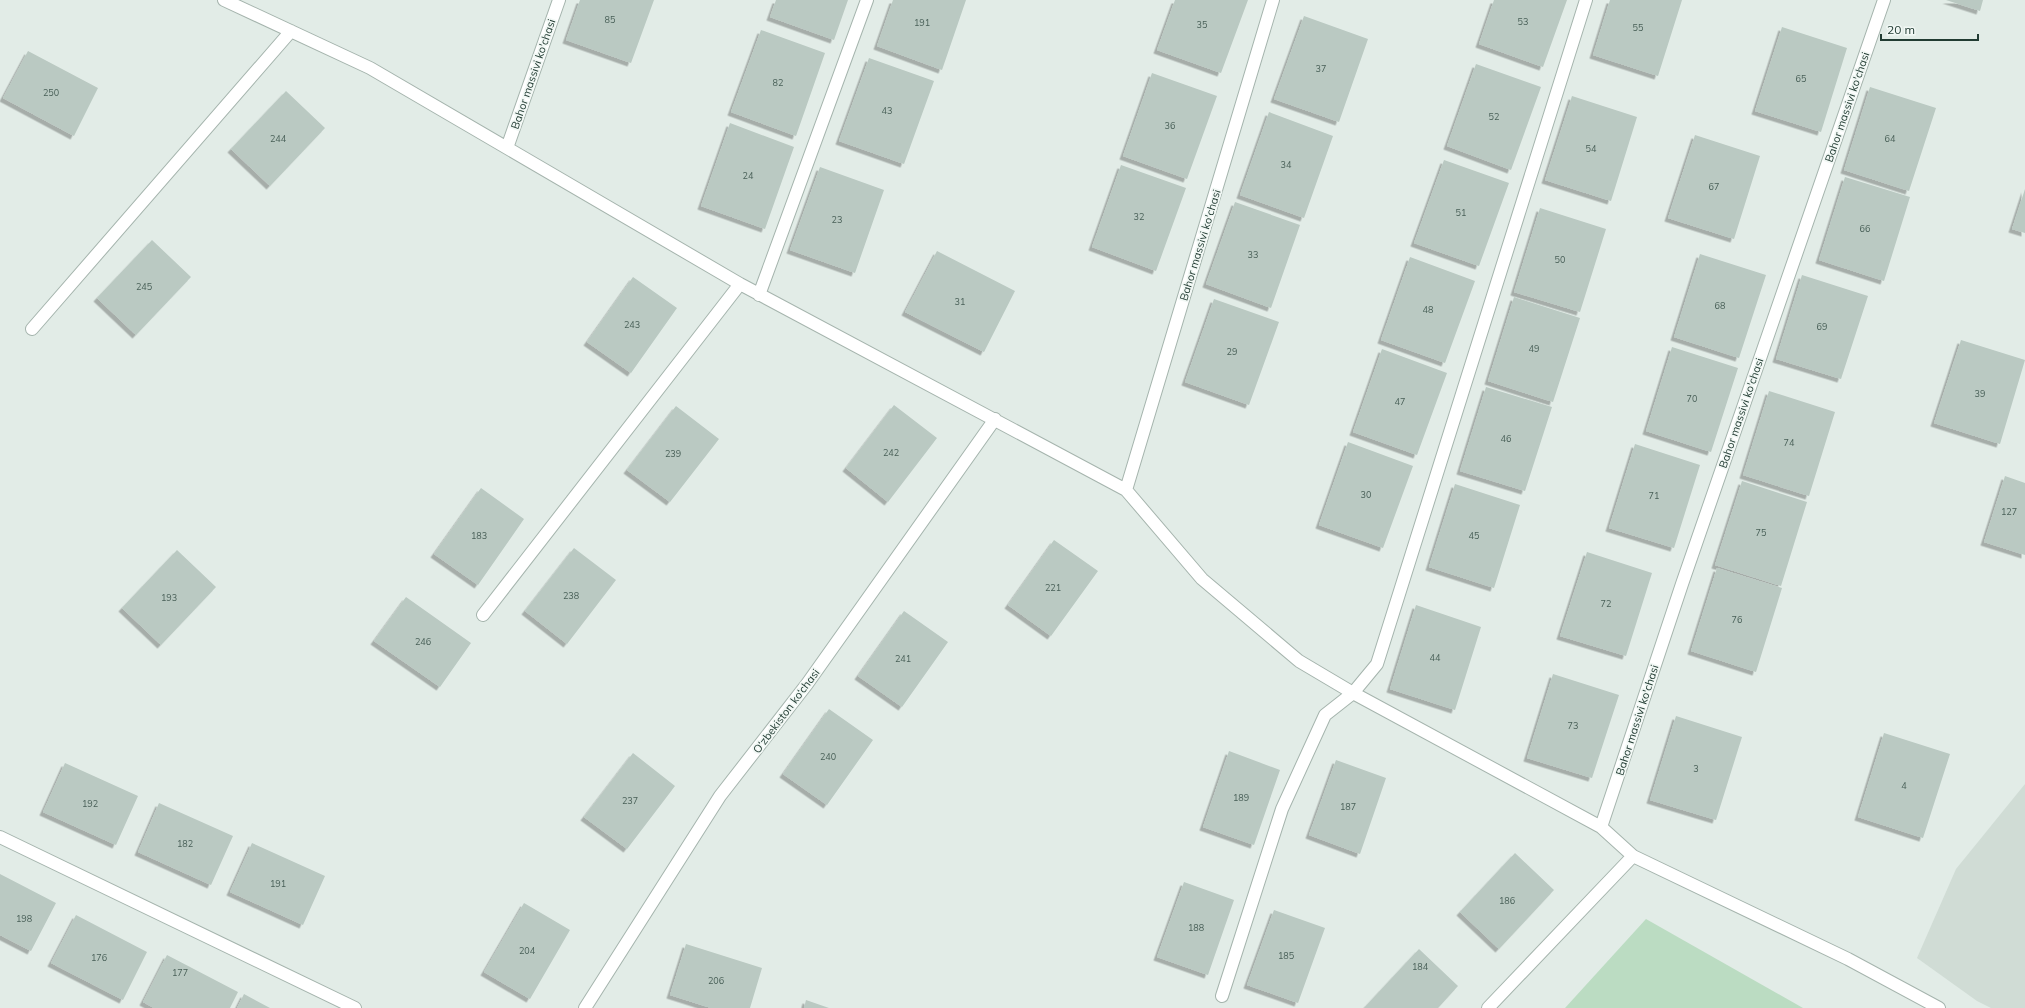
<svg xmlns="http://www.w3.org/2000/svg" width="2025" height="1008" font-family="Mulish,sans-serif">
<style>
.built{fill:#d0dcd5}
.green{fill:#bbdcc2}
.building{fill:#bac9c2;filter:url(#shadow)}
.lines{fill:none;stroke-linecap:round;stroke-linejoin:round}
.minor-casing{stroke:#a5b4ad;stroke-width:14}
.minor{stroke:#fff;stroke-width:12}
.labels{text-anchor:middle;stroke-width:3.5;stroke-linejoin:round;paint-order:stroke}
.number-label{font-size:9px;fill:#485f57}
.street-label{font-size:11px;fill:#223c33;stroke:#f2f8f5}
</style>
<defs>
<filter id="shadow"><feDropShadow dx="-3.5" dy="3.5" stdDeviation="0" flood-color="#0004"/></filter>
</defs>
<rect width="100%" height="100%" fill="#e2ece7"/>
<path class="built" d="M2025,784V1008H1991L1977,1001L1917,958L1956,869Z"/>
<path class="green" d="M1646,919L1803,1008H1565Z"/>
<path class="building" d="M580,0H654L631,63L566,40Z
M776,0H848L834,40L770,17Z
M893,0H966L942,70L877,46Z
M1175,0H1248L1221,73L1157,50Z
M1494,0H1567L1543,67L1479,44Z
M1610,0H1682L1658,76L1593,55Z
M1946,0H1983L1980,11Z
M1304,16L1368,39L1339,122L1274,99Z
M1782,27L1847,48L1821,132L1755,111Z
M761,30L825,53L796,136L731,112Z
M28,51L98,88L74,136L3,98Z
M869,58L934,81L904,164L839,141Z
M1476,64L1541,87L1511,170L1447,146Z
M1152,73L1217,96L1187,179L1123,156Z
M1870,87L1936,108L1909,191L1844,170Z
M286,91L325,128L270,186L231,149Z
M1572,96L1637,117L1611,201L1545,180Z
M1269,112L1333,136L1304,218L1240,195Z
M730,123L794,147L765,229L701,206Z
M1695,135L1760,156L1734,239L1668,218Z
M1444,160L1509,183L1479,266L1414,243Z
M1121,165L1186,188L1156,271L1092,247Z
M820,167L884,190L855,273L790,250Z
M1845,177L1910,197L1884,281L1819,260Z
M2025,189V233L2012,229Z
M1235,202L1300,225L1271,308L1206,284Z
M1540,208L1606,229L1580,312L1514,292Z
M152,240L191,277L136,335L97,298Z
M937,251L1015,291L984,352L905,312Z
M1700,254L1766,275L1739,358L1674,337Z
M1410,257L1475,281L1445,363L1381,340Z
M1802,275L1868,296L1841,379L1776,359Z
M633,277L677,308L631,373L587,342Z
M1514,297L1580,318L1553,402L1488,381Z
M1214,299L1279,322L1249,405L1185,382Z
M1961,340L2025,360L2000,444L1934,423Z
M1672,347L1738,368L1711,452L1646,431Z
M1382,349L1447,373L1417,455L1353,432Z
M1486,387L1552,407L1525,491L1460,471Z
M1769,391L1835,412L1809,496L1743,475Z
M894,405L937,438L888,502L846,468Z
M676,406L719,439L670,502L627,470Z
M1348,442L1413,466L1383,548L1319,525Z
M1635,444L1700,465L1674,548L1609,528Z
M2005,476L2025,483V555L1984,542Z
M1742,481L1807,502L1781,586L1715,565Z
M1455,484L1520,505L1494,588L1429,567Z
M481,488L524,519L478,585L434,554Z
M1054,540L1098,571L1051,636L1008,605Z
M574,548L616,580L567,644L525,611Z
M177,550L216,587L161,645L122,608Z
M1587,552L1652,573L1626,656L1560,636Z
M1717,568L1782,588L1756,672L1691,651Z
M406,597L471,643L440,687L374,641Z
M1416,605L1481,627L1455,710L1390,689Z
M904,611L948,642L902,707L858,676Z
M1553,674L1619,695L1592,778L1527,758Z
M829,709L873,740L827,805L783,774Z
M1676,716L1742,737L1716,820L1650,800Z
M1884,733L1950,754L1923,838L1858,817Z
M1229,751L1280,770L1254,845L1203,827Z
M633,753L675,786L627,849L584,817Z
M1336,760L1386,778L1360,854L1309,835Z
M65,763L138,796L116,845L43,812Z
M159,803L233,836L211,885L138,852Z
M252,843L325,876L303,925L230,892Z
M1515,853L1554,890L1499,949L1460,912Z
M0,874L56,903L31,951L0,935Z
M1184,882L1234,900L1208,975L1157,957Z
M524,903L570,930L530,999L484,972Z
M1274,910L1325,928L1298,1003L1247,985Z
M76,915L147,952L123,1000L51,963Z
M686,944L762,968L750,1008H711L670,995Z
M1419,949L1458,986L1438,1008H1364Z
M167,955L238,992L230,1008H154L143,1002Z
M244,994L270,1008H237Z
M806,1000L829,1008H804Z"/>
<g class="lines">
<defs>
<path id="minor" d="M224,0L370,68L740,284L1126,490L1202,579L1299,661L1353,693L1601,827L1633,856L1848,959L1939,1008
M507,148L559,0
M759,295L867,0
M32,329L291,31
M1126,490L1273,0
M483,615L740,284
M1601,827L1682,584L1884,0
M0,837L355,1008
M1222,996L1282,809L1325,715L1353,693L1377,664L1586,0
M585,1008L720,796L807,684L995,419
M1488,1008L1633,856"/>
</defs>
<use href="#minor" class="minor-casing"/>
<use href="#minor" class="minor"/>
</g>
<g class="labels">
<g class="number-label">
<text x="610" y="23">85</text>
<text x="1523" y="25">53</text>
<text x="922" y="26">191</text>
<text x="1202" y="28">35</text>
<text x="1638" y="31">55</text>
<text x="1321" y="72">37</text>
<text x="1801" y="82">65</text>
<text x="778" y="86">82</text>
<text x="51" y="96">250</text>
<text x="887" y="114">43</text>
<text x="1494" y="120">52</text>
<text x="1170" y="129">36</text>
<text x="278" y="142">244</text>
<text x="1890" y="142">64</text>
<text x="1591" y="152">54</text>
<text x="1286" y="168">34</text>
<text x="748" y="179">24</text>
<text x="1714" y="190">67</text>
<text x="1461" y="216">51</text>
<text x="1139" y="220">32</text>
<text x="837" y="223">23</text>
<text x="1865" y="232">66</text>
<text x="1253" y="258">33</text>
<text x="1560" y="263">50</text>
<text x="144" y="290">245</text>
<text x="960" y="305">31</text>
<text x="1720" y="309">68</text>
<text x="1428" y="313">48</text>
<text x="632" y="328">243</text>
<text x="1822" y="330">69</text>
<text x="1534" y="352">49</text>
<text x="1232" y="355">29</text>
<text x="1980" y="397">39</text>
<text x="1692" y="402">70</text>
<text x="1400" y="405">47</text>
<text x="1506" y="442">46</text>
<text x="1789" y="446">74</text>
<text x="891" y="456">242</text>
<text x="673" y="457">239</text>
<text x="1366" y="498">30</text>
<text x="1654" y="499">71</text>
<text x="2009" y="515">127</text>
<text x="1761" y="536">75</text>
<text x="479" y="539">183</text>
<text x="1474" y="539">45</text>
<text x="1053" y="591">221</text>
<text x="571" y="599">238</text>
<text x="169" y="601">193</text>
<text x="1606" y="607">72</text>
<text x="1737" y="623">76</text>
<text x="423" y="645">246</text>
<text x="1435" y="661">44</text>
<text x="903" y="662">241</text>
<text x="1573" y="729">73</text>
<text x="828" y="760">240</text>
<text x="1696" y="772">3</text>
<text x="1904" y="789">4</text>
<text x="1241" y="801">189</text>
<text x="630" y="804">237</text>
<text x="90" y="807">192</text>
<text x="1348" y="810">187</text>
<text x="185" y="847">182</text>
<text x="278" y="887">191</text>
<text x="1507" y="904">186</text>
<text x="24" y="922">198</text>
<text x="1196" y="931">188</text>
<text x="527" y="954">204</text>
<text x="1286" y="959">185</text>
<text x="99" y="961">176</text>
<text x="1420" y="970">184</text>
<text x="180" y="976">177</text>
<text x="716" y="984">206</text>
</g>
<g class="street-label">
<text transform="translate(533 74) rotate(-71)" y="4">Bahor massivi ko'chasi</text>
<text transform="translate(1847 107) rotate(-71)" y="4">Bahor massivi ko'chasi</text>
<text transform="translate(1200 245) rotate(-73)" y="4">Bahor massivi ko'chasi</text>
<text transform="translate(1741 413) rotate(-71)" y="4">Bahor massivi ko'chasi</text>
<text transform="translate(786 711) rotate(-53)" y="4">O‘zbekiston ko‘chasi</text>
<text transform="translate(1637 720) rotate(-72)" y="4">Bahor massivi ko'chasi</text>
</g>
</g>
<path d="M1881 34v6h97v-6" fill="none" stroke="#223c33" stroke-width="2"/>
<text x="1887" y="34" font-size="12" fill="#223c33" stroke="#f2f8f5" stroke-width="3" paint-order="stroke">20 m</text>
</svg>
